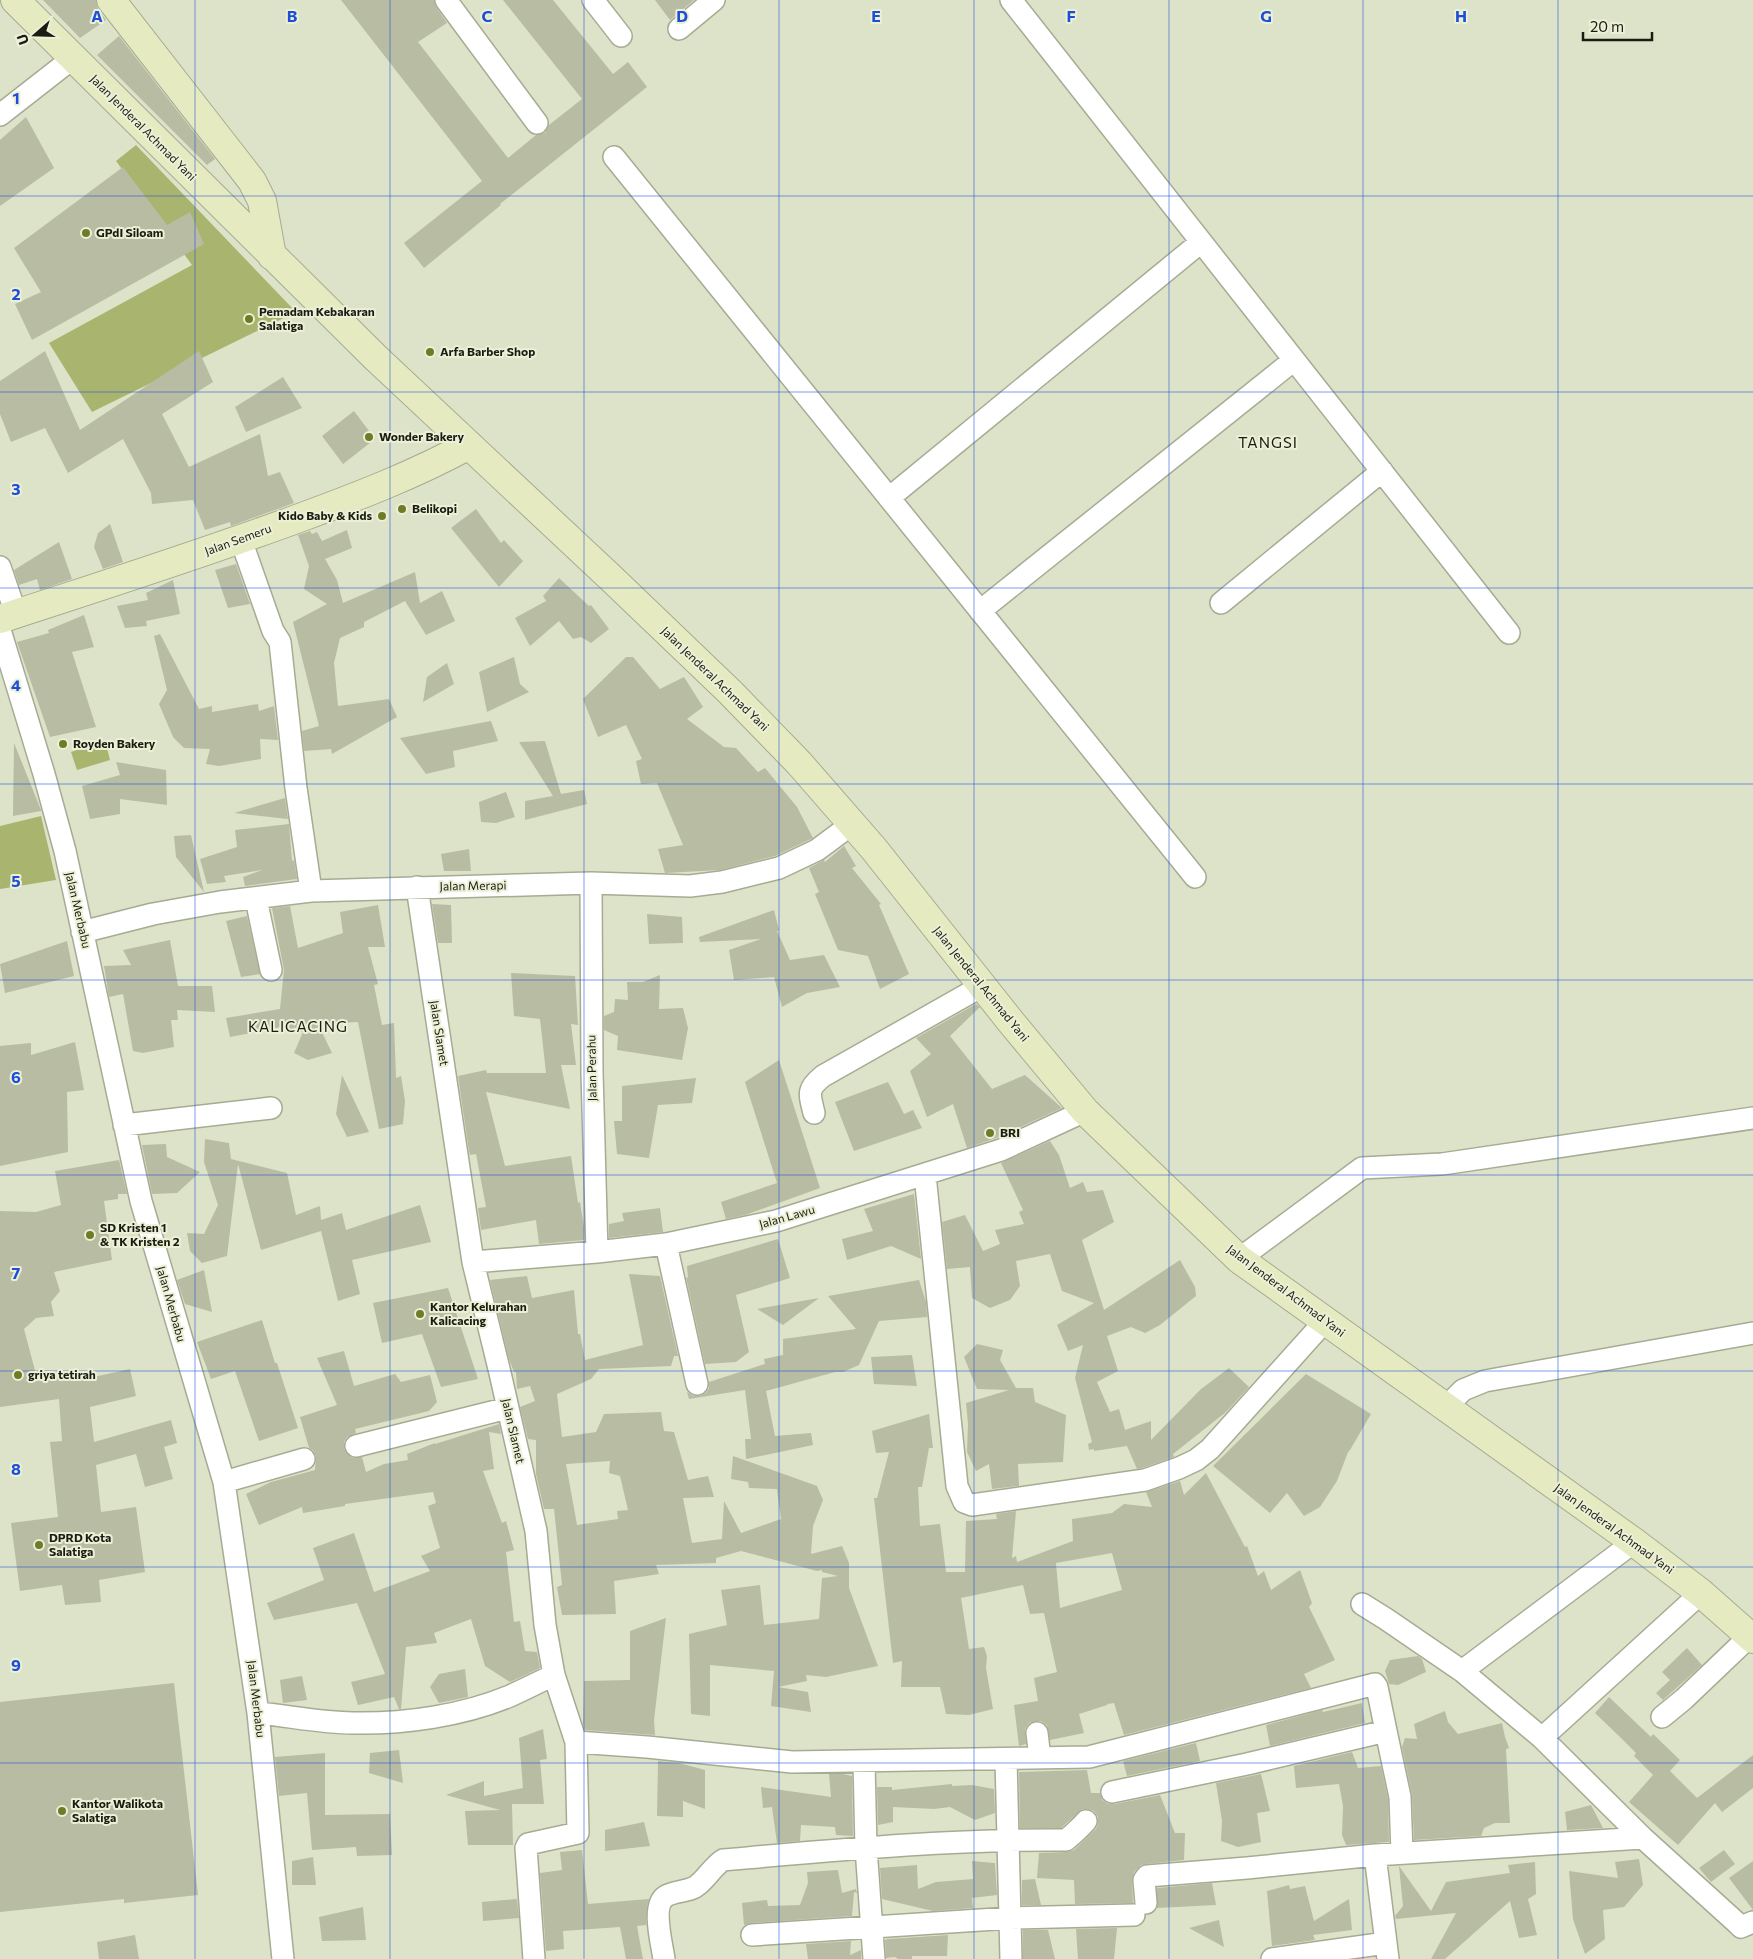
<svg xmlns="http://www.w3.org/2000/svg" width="1753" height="1959" font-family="Commissioner,sans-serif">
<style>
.green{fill:#a9b56e}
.building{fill:#b7bca3;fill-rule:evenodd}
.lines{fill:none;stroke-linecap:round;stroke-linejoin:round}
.minor-casing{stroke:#a6ab93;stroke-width:24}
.secondary-casing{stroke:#a6ab93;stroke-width:30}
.minor{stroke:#fff;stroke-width:21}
.secondary{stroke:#e5eac0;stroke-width:28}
.grid{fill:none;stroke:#1d4ed8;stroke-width:1;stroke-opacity:0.55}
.poi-dot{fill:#707b27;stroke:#ebf0d6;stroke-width:2}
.labels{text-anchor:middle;stroke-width:4;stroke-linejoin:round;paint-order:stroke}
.street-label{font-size:12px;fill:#1a1c12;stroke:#ebf0d6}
.poi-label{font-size:12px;font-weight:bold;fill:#1a1c12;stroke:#ebf0d6;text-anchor:start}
.quarter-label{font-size:15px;letter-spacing:1px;fill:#1a1c12;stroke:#ebf0d6}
.grid-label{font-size:16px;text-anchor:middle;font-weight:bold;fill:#1d4ed8;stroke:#ebf0d6;stroke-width:4;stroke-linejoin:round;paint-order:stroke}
</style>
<rect width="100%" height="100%" fill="#dde3c9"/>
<path class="green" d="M136,145L296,312L92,412L49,343L192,265L116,161Z
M105,740L110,760L77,770L71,752Z
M41,816L56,880L0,889V826Z"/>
<path class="building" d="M43,0H96L98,9L106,20L80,38Z
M341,0H434L436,7L447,23L418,42L508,158L536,135L545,133L549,125L582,99L503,0H553L613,74L628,62L647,87L500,204L501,205L424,268L404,243L482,181Z
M655,0H694L670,20Z
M119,36L215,159L207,165L97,55Z
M26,117L54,168L0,206V140Z
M123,167L167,225L190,212L204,244L32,340L15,304L41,292L14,248Z
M45,351L80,430L199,351L213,382L162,414L189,467L260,434L268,476L280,472L294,503L231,526L230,522L205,530L193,500L152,504L151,493L123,439L68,473L45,428L11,442L0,414V381Z
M283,377L302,408L246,432L235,407Z
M354,411L375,439L343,464L322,436Z
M476,509L501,543L504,540L523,561L499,587L451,528Z
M110,524L123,562L103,569L94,547L98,533Z
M347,530L352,548L325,559L337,580L343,603L415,572L420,603L442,591L455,621L426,635L405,601L364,622V627L340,638L334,663L338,706L389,699L397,717L332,754L331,749L304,751L302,731L319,726L293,622L327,604L304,589L309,566L298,535L310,531L312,534L317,532L322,541Z
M59,542L72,579L40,590L37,579L19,585L14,570Z
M236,564L250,604L228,608L215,570Z
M559,578L589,606L591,605L609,629L591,643L581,637L573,639L559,621L530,646L515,618L546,601L543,596Z
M173,580L180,614L146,621L147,626L125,628L117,606L148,600L146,593Z
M84,615L94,647L72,652L96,727L50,737L17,642L49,633L48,630Z
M160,634L199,709L212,706V712L258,704L259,711L274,706L278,740L260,739L261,759L219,766L206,764L210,749L184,748L173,737L159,704L167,690L154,636Z
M514,657L520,684L529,692L487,712L479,672Z
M626,657H633L660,689L684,677L703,707L687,719L724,747L736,748L758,772L765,768L797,807L813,838L775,856L720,870L665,873L658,849L683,845L657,783L641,784L636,761L642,759L626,725L598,737L583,699Z
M447,663L454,684L423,702L427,677Z
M491,721L498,741L453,751L455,767L426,774L400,738Z
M545,741L561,794L584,790L587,804L525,820V801L553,796L519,742Z
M14,743L41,810V811L13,816Z
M116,762L166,770L167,805L120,799V814L90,819L82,786L120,775Z
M506,792L515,817L496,823L481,822L479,802Z
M285,798L288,819L234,813Z
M289,824L292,861L294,860L297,879L245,886L243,877L262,870L224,876L226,882L207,884L200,859L237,847L235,830Z
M191,835L204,892L176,857L174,836Z
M844,846L856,866L852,868L881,904L879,905L909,974L880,989L868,956L838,950L815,894L819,892L809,868L824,860L825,862Z
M469,849L471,871H444L441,854Z
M432,904L451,905L452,943H438Z
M378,905L385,947H368L378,984L374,985L382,1025L394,1023L396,1078L401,1076L405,1101L403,1124L379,1129L358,1022L318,1024L332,1053L308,1060L294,1053L303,1032L287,1033L286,1026L230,1037L226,1018L280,1009L284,970L272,908L290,906L298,948L343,933L340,912Z
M774,910L779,930L777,931L790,960L824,955L840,987L807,993L782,1007L774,977L734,980L729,950L761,939L700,942L699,937Z
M647,914L682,917L683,943L649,944Z
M247,916L260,974L241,977L226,921Z
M170,940L178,986H212L215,1012L177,1010L178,1020H171L174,1047L143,1053L133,1051L123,994L109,997L104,966L131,965L123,950Z
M67,941L74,976L5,993L0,964Z
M511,973L575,976L578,1025L571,1024L576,1065H561L570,1109L486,1092L505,1166L571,1156L578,1203L580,1202L584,1227V1240L539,1244L536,1220L481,1230L478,1208L486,1207L476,1154L470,1155L469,1151L458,1076L486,1070L487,1073H546L540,1019L514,1016Z
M660,975L659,1009L683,1008L688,1028L682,1060L617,1050L618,1036L604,1030V1016L614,1012L615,999L628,1000L627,982H643Z
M976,1004L980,1007L950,1036L992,1089L1025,1075L1062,1108L996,1138L967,1148L953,1104L927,1117L910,1071L931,1054L916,1038Z
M75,1042L84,1090L67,1092L68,1152L0,1166V1046L31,1043V1055Z
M779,1060L820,1188L745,1215L726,1219L721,1202L777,1183L745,1082Z
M342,1075L369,1132L347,1137L336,1114Z
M696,1078L692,1103L658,1105L649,1158L617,1154L614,1121H622V1086Z
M888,1082L904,1114L913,1110L922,1128L854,1151L835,1102Z
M205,1139L229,1143L231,1159L287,1173L296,1215L320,1206L321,1220L342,1213L346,1230L420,1205L431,1242L352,1260L360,1294L338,1301L321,1231L261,1250L238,1164L227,1256L202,1263L190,1251L187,1233L204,1234L218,1205L204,1162Z
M1050,1141L1059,1155L1070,1188L1083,1182L1087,1192L1103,1190L1114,1222L1082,1240L1104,1310L1180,1260L1195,1287L1196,1296L1160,1325L1145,1333L1131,1327L1107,1336L1118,1371L1097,1382L1110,1412L1119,1409L1125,1430L1151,1421V1440L1201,1389L1229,1368L1249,1387L1226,1412L1173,1454L1174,1457L1142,1468L1137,1469L1127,1446L1094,1451V1449L1089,1450L1088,1444L1092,1442L1075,1378L1083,1345L1068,1351L1057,1325L1094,1303L1062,1291L1050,1254L1016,1261L1020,1286L1010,1300L990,1308L972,1298L970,1267L947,1269L942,1222L965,1215L983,1251L1000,1244L995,1230L1024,1224L1019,1212L1023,1210L1001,1163Z
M166,1144L167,1157L200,1172L177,1193L152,1194L142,1145Z
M119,1160L127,1194H118V1199L104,1201L112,1260L54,1272L60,1291L51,1302L54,1316L36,1318L24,1329L37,1378L77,1369L80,1380L130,1369L136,1396L90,1407L94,1442L171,1420L177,1443L164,1447L173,1479L145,1487L136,1454L96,1465L101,1512L136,1507L145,1572L99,1580L101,1602L65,1605L62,1585L20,1591L11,1523L58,1517L50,1442L62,1441L59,1399L0,1407V1211L36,1212L61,1205L55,1171Z
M914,1194L921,1259L891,1246L847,1260L842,1239L873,1231L864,1209Z
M660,1208L663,1232L609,1238V1224L624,1221L622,1213Z
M778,1239L790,1278L736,1295L749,1352L736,1362L705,1364L686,1277L688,1278L687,1266Z
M204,1270L212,1312L185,1304L177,1280Z
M629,1274L660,1276L678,1356H674L671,1366L599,1369L591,1379L557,1394L562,1437L596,1432L604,1414L661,1412L664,1431L674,1432L688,1480L708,1476L714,1497L683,1498L692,1543L722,1539L724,1501L741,1533L781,1519L777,1489L749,1488L748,1482L731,1479L733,1456L817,1486L823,1500L813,1526L811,1554L842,1546L849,1563V1588L878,1666L826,1677L806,1675L807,1681L778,1687L808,1692L811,1712L771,1706L774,1671L710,1665V1716L691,1714L689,1634L727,1625L721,1590L760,1585L764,1625L819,1619L822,1578L838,1576L822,1572V1570L817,1571L741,1551L716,1558V1563L656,1565L659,1574L614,1581L616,1614L562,1615L557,1587L562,1585L554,1509H544L536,1474V1440L528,1439L520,1407L535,1401L530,1386L517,1389L516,1372H514L509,1359L490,1280L527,1276L532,1298L574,1290L578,1334H580L585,1360L643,1345ZM610,1461L609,1473L620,1476L628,1510L617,1511L618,1519L577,1525L566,1464Z
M919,1280L926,1302L927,1317L879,1321L859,1365L843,1372H835L766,1391L775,1436L811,1433L813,1445L746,1459L745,1439H751L745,1390L689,1399L687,1392L693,1396H700L706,1393L709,1388V1382L765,1364L764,1359L783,1355V1339L856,1329L828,1296Z
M448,1288L478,1379L441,1387L422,1334L382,1343L373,1303Z
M819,1298L783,1325L757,1309Z
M262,1320L275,1363H277L298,1428L259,1441L235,1371L211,1379L197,1342Z
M977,1344L1003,1350L1000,1360L1016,1388H1033L1035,1402L1066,1415L1063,1462L1018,1464L1019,1486L992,1489L989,1464L976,1471L967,1452L968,1424L966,1403L1009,1390L977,1389L964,1357Z
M344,1351L354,1386L395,1374L401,1382L430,1375L437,1402L429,1411L355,1429L356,1433L347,1437L344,1442V1449L347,1454L352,1458L362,1457L366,1472L384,1464L408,1460L407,1454L435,1443V1444L499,1424L501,1434L489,1432L494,1469L483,1471L502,1523L506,1521L514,1550L506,1552L514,1622L520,1621L525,1651L537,1652L540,1668L510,1682L485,1666L471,1619L434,1633L437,1643L406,1647L401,1709H399L394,1697L358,1705L351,1682L385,1674L357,1603L274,1620L267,1603L324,1580L313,1548L354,1533L374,1592L430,1571L421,1556L440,1548L428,1506L436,1503L433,1492L345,1504V1506L303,1513L302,1507L259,1525L246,1494L271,1482L315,1470L316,1456L313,1450L309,1448L300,1417L337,1405L317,1358Z
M912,1355L917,1386L874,1384L871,1357Z
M1306,1374L1371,1414L1350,1450L1348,1452L1337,1481L1320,1507L1304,1516L1287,1493L1270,1513L1213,1466Z
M929,1414L933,1448H929L922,1487H918L920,1526L940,1524L946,1572H965L966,1521L997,1519L996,1514L1016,1511L1012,1558L1016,1556L1017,1562L1073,1541L1072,1519L1112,1513L1124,1504L1152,1507L1146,1492L1180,1481L1184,1495L1206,1473L1245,1547L1247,1546L1258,1576L1264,1571L1271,1590L1300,1570L1312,1603L1309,1607L1335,1660L1304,1674L1311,1688L1124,1735L1114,1703L1108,1704V1703L1107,1705L1079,1714L1084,1733L1050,1740L1047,1725L1041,1721H1035L1029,1723L1025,1729L1026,1744L1019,1746L1014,1705L1038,1701L1034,1678L1057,1672L1044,1613L1030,1614L1023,1585L961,1598L969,1649L984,1647L987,1656L986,1668L993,1709L969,1715L946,1714L940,1687H901L902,1661L893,1663L874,1498H877L889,1452L876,1453L872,1431ZM1112,1553L1122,1590L1060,1608L1056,1563Z
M666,1618L654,1720L655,1735L585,1730L583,1723L584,1681L630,1680V1631Z
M1687,1648L1702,1665L1663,1700L1656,1693L1670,1680L1662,1672Z
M1418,1656L1422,1659L1426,1672L1398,1685L1389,1684L1385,1671L1390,1660Z
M465,1669L468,1697L439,1703L430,1687L439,1674Z
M302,1676L307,1700L283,1703L280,1680Z
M174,1683L198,1895L124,1903V1899L0,1912V1702Z
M1609,1697L1651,1737L1653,1734L1680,1760L1670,1771L1697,1798L1753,1755V1788L1722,1812L1715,1803L1678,1845L1629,1802L1653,1775L1634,1756L1636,1753L1620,1737L1595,1713Z
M1362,1703L1365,1723L1270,1746L1266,1725L1322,1710L1323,1712Z
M1445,1711L1448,1722L1458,1734L1502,1723L1505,1737L1509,1748L1506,1749L1510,1823H1495L1484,1828L1481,1836L1414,1840L1412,1795L1402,1747L1405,1738L1417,1739L1414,1724Z
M543,1729L547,1759L540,1760L544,1804H512L513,1845H468L465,1811L500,1810L446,1795L484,1781V1796L523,1788L519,1738Z
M1196,1743L1200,1761L1127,1776L1123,1761Z
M399,1750L403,1783L369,1773L370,1753Z
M1352,1752L1358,1768L1381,1766L1388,1799L1389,1842L1346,1845L1342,1835L1343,1806L1339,1784L1296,1788L1294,1766Z
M325,1753V1815L390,1814L392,1855L357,1856L356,1847L312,1850L307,1793L279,1796L275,1757Z
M658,1761L679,1763L705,1770V1809L683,1801V1817L657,1816Z
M1087,1770L1091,1793H1100L1102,1800L1108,1804H1115L1160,1795L1175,1833H1185L1184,1860L1146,1864L1141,1865L1134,1872L1132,1881L1133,1903L1075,1904L1074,1880L1037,1878L1039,1853L1066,1852L1074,1850L1096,1829L1098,1824V1817L1094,1811L1088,1809H1082L1061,1828H1020L1019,1772Z
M829,1774H843L852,1776L853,1836L836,1835L835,1827L801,1825L800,1841L777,1843L772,1807L763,1808L761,1787L831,1797Z
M1261,1774L1270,1811L1257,1813L1261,1842L1238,1847L1221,1841L1222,1821L1216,1783Z
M952,1784V1786L972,1785L994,1789L995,1813L975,1820L950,1807L934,1809L893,1807V1822L878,1825L877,1787H892V1790Z
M1591,1805L1603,1828L1567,1830L1565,1812Z
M644,1822L650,1846L605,1851V1830Z
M582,1850L588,1904L649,1899L647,1906L646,1925L637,1926L643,1959H626L620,1927L563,1931L564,1949L546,1951L540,1873L562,1870L560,1852Z
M1724,1850L1735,1864L1711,1882L1699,1868Z
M313,1857L316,1885H292V1861Z
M1639,1859L1643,1885L1624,1907L1603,1910L1605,1939L1585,1954L1573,1919L1569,1871L1618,1878L1615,1862Z
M972,1861L995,1863L997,1895L972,1898L973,1908L933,1911L882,1899L880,1868L917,1865L918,1889L936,1882L973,1879Z
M1753,1861V1910L1729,1878Z
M1535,1862L1536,1894L1528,1899L1537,1935L1519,1938L1510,1901L1445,1959H1431L1456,1913L1396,1919L1395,1916L1403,1906L1399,1866L1431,1911L1446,1882L1510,1873L1508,1865Z
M838,1870L842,1893L856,1889L857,1893L854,1892L852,1916L751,1923L744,1925L742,1903L767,1900L768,1906L800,1905L808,1883L807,1872Z
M1035,1879L1041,1905H1022V1880Z
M1212,1883L1216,1905L1157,1908V1888Z
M1289,1885L1290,1889L1305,1886L1314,1921L1349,1899L1352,1930L1313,1935L1315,1940L1272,1946L1267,1891Z
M517,1899L519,1918L483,1921L482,1902Z
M363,1907L366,1940L322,1941L319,1917Z
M1219,1920L1224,1947L1189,1928Z
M1117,1928L1114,1959H1078L1076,1929Z
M1023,1930H1048L1055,1959H1023Z
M135,1935L139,1959H99L97,1942Z
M948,1935L947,1956H912V1959H898L895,1957L886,1958L885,1940L888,1939Z
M851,1941L850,1955L861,1950V1959H808L806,1944Z"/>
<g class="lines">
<defs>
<path id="minor" d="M446,0L537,123
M593,0L621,36
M1011,0L1509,633
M679,29L714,0
M0,115L73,58
M614,157L1195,877
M889,498L1201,242
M241,540L273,631L280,642L296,788L311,891
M0,567L16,614
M1221,603L1382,471
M980,611L1294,360
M0,630L44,774L65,851L141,1201L224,1482L258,1713L283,1959
M591,883L592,1072L597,1252
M256,899L271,970
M82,932L153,914L220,902L311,891L591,883L690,886L722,882L779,868L817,850L852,824
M814,1113C809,1093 807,1089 823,1076L982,986
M124,1125L271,1108
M925,1175L957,1486L964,1502L972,1505L1145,1480L1179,1468L1196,1460L1210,1449L1325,1321
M666,1244L697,1384
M1239,1259L1362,1168L1442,1164L1753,1118
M473,1262L597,1252L666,1244L776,1221L1001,1150L1085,1111
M1446,1407L1463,1390L1485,1381L1753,1333
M356,1446L508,1408
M224,1482L304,1459
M1362,1604L1386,1619L1462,1671L1634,1542
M1462,1671L1542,1738L1643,1838L1737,1923L1741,1927L1753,1922
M554,1675L576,1742L647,1747L792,1762L1089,1757L1375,1684L1377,1687L1386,1731
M258,1713C289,1716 322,1723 353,1723C404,1724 462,1716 510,1696C525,1689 539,1682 554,1675L545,1625L536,1531L500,1373L473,1262L417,887
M1662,1717L1684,1699L1750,1636
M1037,1733L1040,1758
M1542,1738L1701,1593
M1006,1759L1011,1959
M864,1762L866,1848L874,1959
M1112,1792L1247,1764L1386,1731L1400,1797L1402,1853
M1375,1855L1388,1959
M1146,1903L1144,1880L1147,1876L1247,1868L1375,1855L1643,1838
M752,1935L1011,1918L1134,1915
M534,1959L526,1848L528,1844L578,1833L576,1742
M664,1959C662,1944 651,1905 666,1896C674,1891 686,1892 695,1887C706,1880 712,1867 723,1860C837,1850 952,1839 1066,1840C1070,1837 1083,1825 1086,1821
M1272,1959L1386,1943"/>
<path id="secondary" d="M15,0L376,358L612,579L730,692L799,763L874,849L1011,1022L1085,1111L1239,1259L1634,1542L1701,1593L1753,1639
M111,0L252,181L262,201L272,256
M0,619C101,586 202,554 302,517C359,496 416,474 469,445"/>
</defs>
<use href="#minor" class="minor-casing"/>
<use href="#secondary" class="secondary-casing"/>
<use href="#minor" class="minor"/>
<use href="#secondary" class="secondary"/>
</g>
<path class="grid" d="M195,0V1959M390,0V1959M584,0V1959M779,0V1959M974,0V1959M1169,0V1959M1363,0V1959M1558,0V1959M0,196H1753M0,392H1753M0,588H1753M0,784H1753M0,980H1753M0,1175H1753M0,1371H1753M0,1567H1753M0,1763H1753"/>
<g class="poi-dot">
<circle cx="86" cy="233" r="5"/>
<circle cx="249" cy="319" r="5"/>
<circle cx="430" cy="352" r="5"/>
<circle cx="369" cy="437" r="5"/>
<circle cx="402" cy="509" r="5"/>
<circle cx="382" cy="516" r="5"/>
<circle cx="63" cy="744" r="5"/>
<circle cx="990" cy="1133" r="5"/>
<circle cx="90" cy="1235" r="5"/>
<circle cx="420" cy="1314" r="5"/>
<circle cx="18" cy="1375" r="5"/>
<circle cx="39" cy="1545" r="5"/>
<circle cx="62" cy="1811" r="5"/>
</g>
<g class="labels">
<g class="street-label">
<text transform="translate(143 128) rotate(45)" y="4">Jalan Jenderal Achmad Yani</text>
<text transform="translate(238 540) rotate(-20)" y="4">Jalan Semeru</text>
<text transform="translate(715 679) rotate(44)" y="4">Jalan Jenderal Achmad Yani</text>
<text transform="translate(473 886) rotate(-1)" y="4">Jalan Merapi</text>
<text transform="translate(78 910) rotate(77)" y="4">Jalan Merbabu</text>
<text transform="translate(981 984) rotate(51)" y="4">Jalan Jenderal Achmad Yani</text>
<text transform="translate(439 1033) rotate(81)" y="4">Jalan Slamet</text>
<text transform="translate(592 1068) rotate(-91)" y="4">Jalan Perahu</text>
<text transform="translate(787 1217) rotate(-16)" y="4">Jalan Lawu</text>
<text transform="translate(1286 1291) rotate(37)" y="4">Jalan Jenderal Achmad Yani</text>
<text transform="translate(171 1304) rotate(74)" y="4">Jalan Merbabu</text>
<text transform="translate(513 1431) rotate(77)" y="4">Jalan Slamet</text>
<text transform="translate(1614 1529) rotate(36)" y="4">Jalan Jenderal Achmad Yani</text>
<text transform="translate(256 1699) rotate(83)" y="4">Jalan Merbabu</text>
</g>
<g class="poi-label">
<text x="96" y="237">GPdI Siloam</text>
<text x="259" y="316">Pemadam Kebakaran<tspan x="259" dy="14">Salatiga</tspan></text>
<text x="440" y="356">Arfa Barber Shop</text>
<text x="379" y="441">Wonder Bakery</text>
<text x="412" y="513">Belikopi</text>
<text x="372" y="520" text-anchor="end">Kido Baby &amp; Kids</text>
<text x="73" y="748">Royden Bakery</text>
<text x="1000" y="1137">BRI</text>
<text x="100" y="1232">SD Kristen 1<tspan x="100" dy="14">&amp; TK Kristen 2</tspan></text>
<text x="430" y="1311">Kantor Kelurahan<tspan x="430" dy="14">Kalicacing</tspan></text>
<text x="28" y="1379">griya tetirah</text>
<text x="49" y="1542">DPRD Kota<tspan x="49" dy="14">Salatiga</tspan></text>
<text x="72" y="1808">Kantor Walikota<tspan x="72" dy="14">Salatiga</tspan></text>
</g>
<g class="quarter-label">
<text x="1268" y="448">TANGSI</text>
<text x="298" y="1032">KALICACING</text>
</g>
</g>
<g class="grid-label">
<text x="97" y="22">A</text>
<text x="292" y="22">B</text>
<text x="487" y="22">C</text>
<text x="682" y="22">D</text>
<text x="876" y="22">E</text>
<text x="1071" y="22">F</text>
<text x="1266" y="22">G</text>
<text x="1461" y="22">H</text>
<text x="16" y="104">1</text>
<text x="16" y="300">2</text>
<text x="16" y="495">3</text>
<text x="16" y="691">4</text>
<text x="16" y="887">5</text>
<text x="16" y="1083">6</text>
<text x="16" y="1279">7</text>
<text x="16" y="1475">8</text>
<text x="16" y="1671">9</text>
</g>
<g transform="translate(35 35) rotate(250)" stroke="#ebf0d6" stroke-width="4" paint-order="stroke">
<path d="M0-4L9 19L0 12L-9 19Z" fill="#1a1c12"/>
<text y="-8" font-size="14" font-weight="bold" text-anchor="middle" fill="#1a1c12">U</text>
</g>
<path d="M1583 32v8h69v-8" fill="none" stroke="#1a1c12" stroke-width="2.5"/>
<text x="1590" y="32" font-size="15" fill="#1a1c12" stroke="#ebf0d6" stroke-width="4" paint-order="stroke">20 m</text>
</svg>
